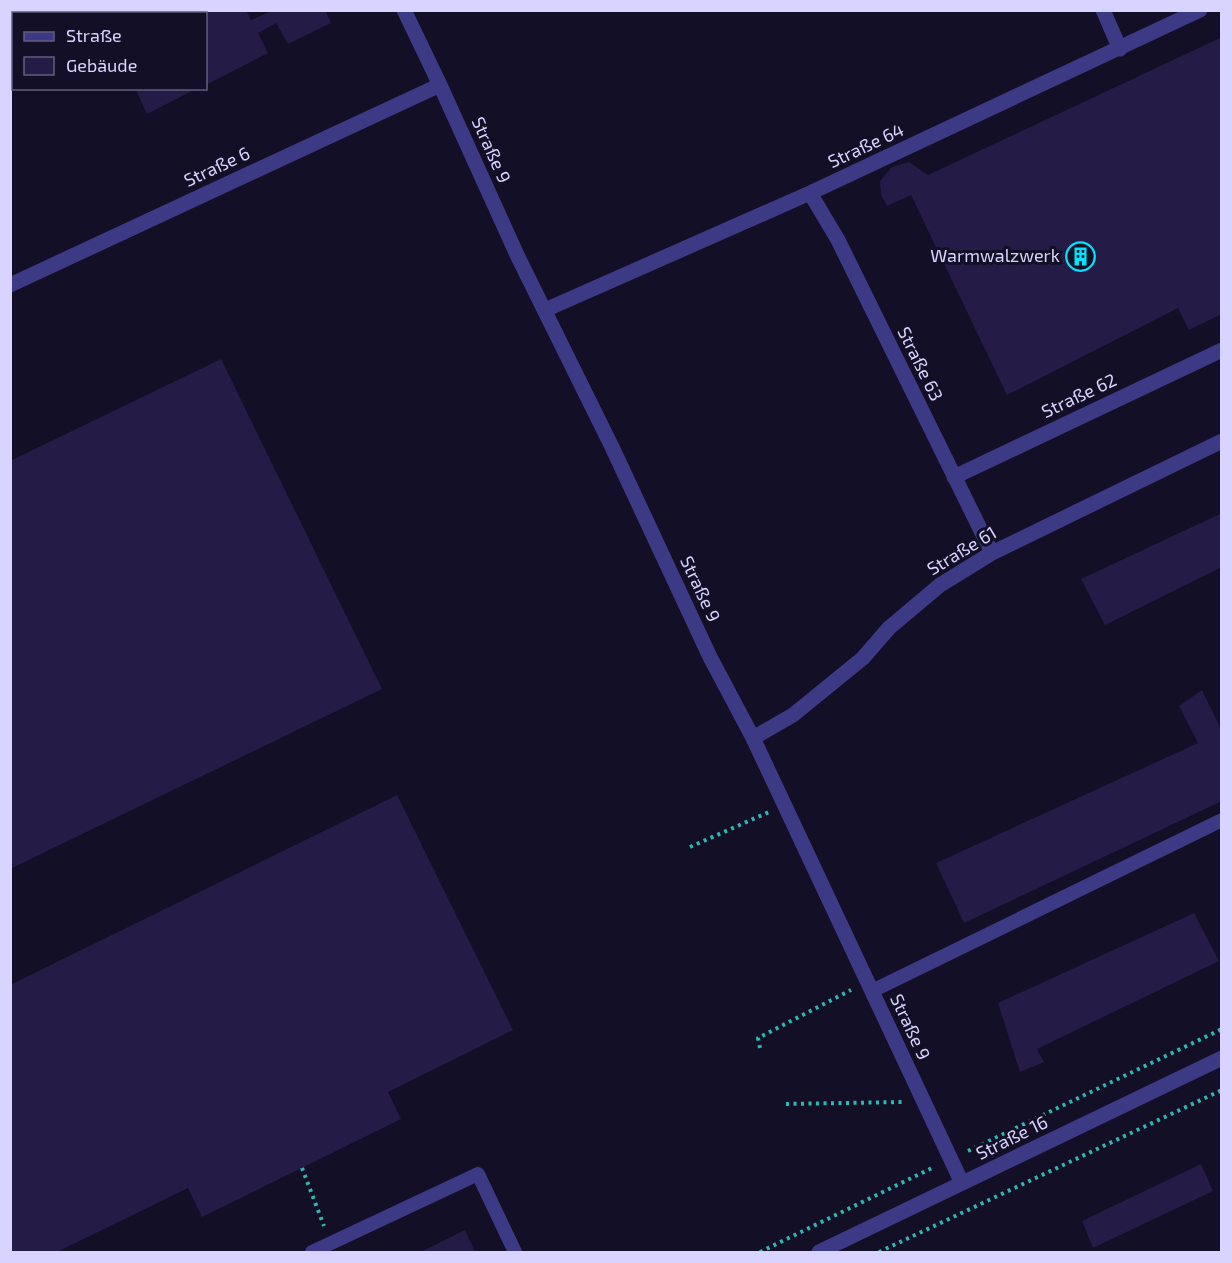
<svg xmlns="http://www.w3.org/2000/svg" width="1232" height="1263" font-family="'Exo 2',sans-serif">
<style>
.building{fill:#241b47}
.lines{fill:none;stroke-linecap:round;stroke-linejoin:round}
.path{stroke:#2fb8b0;stroke-width:4;stroke-dasharray:3 4.5;stroke-linecap:butt}
.lane{stroke:#3d3a85;stroke-width:14}
.street{stroke:#3d3a85;stroke-width:15}
.labels{text-anchor:middle;stroke-width:6;stroke-linejoin:round;paint-order:stroke}
.street-label{font-size:18px;fill:#d9d4ff;stroke:#130f26}
.poi-label{font-size:18px;fill:#d9d4ff;stroke:#130f26;text-anchor:end}
</style>
<rect width="100%" height="100%" fill="#130f26"/>
<path class="building" d="M204,10H246L251,20L270,12L269,10H325L331,23L288,44L276,23L258,33L268,53L206,85V14H198Z
M1222,37V314L1189,330L1178,308L1007,395L911,195L887,206L881,195L880,181L892,167L909,162L928,175Z
M135,88H198L147,114Z
M221,359L382,689L10,869V461Z
M1222,513V567L1105,625L1081,579Z
M1202,690L1222,731V801L964,923L936,863L1198,743L1179,706Z
M397,795L513,1030L388,1092L401,1119L202,1217L188,1188L57,1252H10V985Z
M1194,913L1219,961L1037,1049L1044,1062L1020,1072L998,1003Z
M1201,1164L1213,1191L1093,1248L1082,1221Z
M465,1230L475,1252H421Z"/>
<g class="lines">
<path class="path" d="M690,847L769,812
M760,1048L758,1038L851,990
M786,1104L905,1102
M968,1151L1222,1029
M302,1168L324,1226
M760,1252L934,1167
M879,1252L1222,1090"/>
<path class="lane" d="M872,991L1222,820
M312,1252L478,1174L515,1252"/>
<path class="street" d="M404,10L440,85L518,257L612,447L710,657L753,738L962,1183
M1103,10L1120,49
M810,193L838,240L992,553
M10,285L440,85
M545,310L810,193L1200,10
M954,477L1222,350
M753,738L793,715L863,658L889,628L940,585L992,553L1222,441
M819,1252L1222,1058"/>
</g>
<defs>
<symbol id="building-ring" viewBox="-11 -11 22 22"><circle r="9.5" fill="#130f26" stroke="#00e5ff" stroke-width="1.5"/><path d="M-4-6H4V6H1V3H-1V6H-4ZM-2.5-4.3h1.7v1.8h-1.7ZM.8-4.3h1.7v1.8H.8ZM-2.5-1h1.7V.8h-1.7ZM.8-1h1.7V.8H.8Z" fill="#00e5ff"/></symbol>
</defs>
<g fill-rule="evenodd">
<use href="#building-ring" x="1064" y="240" width="33" height="33"/>
</g>
<g class="labels">
<g class="street-label">
<text transform="translate(866 146) rotate(-25)" y="6">Straße 64</text>
<text transform="translate(491 150) rotate(66)" y="6">Straße 9</text>
<text transform="translate(217 167) rotate(-25)" y="6">Straße 6</text>
<text transform="translate(920 364) rotate(64)" y="6">Straße 63</text>
<text transform="translate(1079 396) rotate(-25)" y="6">Straße 62</text>
<text transform="translate(962 551) rotate(-31)" y="6">Straße 61</text>
<text transform="translate(700 589) rotate(65)" y="6">Straße 9</text>
<text transform="translate(910 1027) rotate(65)" y="6">Straße 9</text>
<text transform="translate(1012 1138) rotate(-26)" y="6">Straße 16</text>
</g>
<g class="poi-label">
<text x="1060" y="262">Warmwalzwerk</text>
</g>
</g>
<rect width="1232" height="1263" fill="none" stroke="#d9d4ff" stroke-width="24"/>
<rect x="12" y="12" width="195" height="78" fill="#130f26" stroke="#625e7d" stroke-width="1.5"/>
<rect x="24" y="32" width="30" height="9" fill="#3d3a85" stroke="#625e7d" stroke-width="1.5"/>
<text x="66" y="42" font-size="18" fill="#d9d4ff">Straße</text>
<rect x="24" y="57" width="30" height="18" fill="#241b47" stroke="#625e7d" stroke-width="1.5"/>
<text x="66" y="72" font-size="18" fill="#d9d4ff">Gebäude</text>
</svg>
